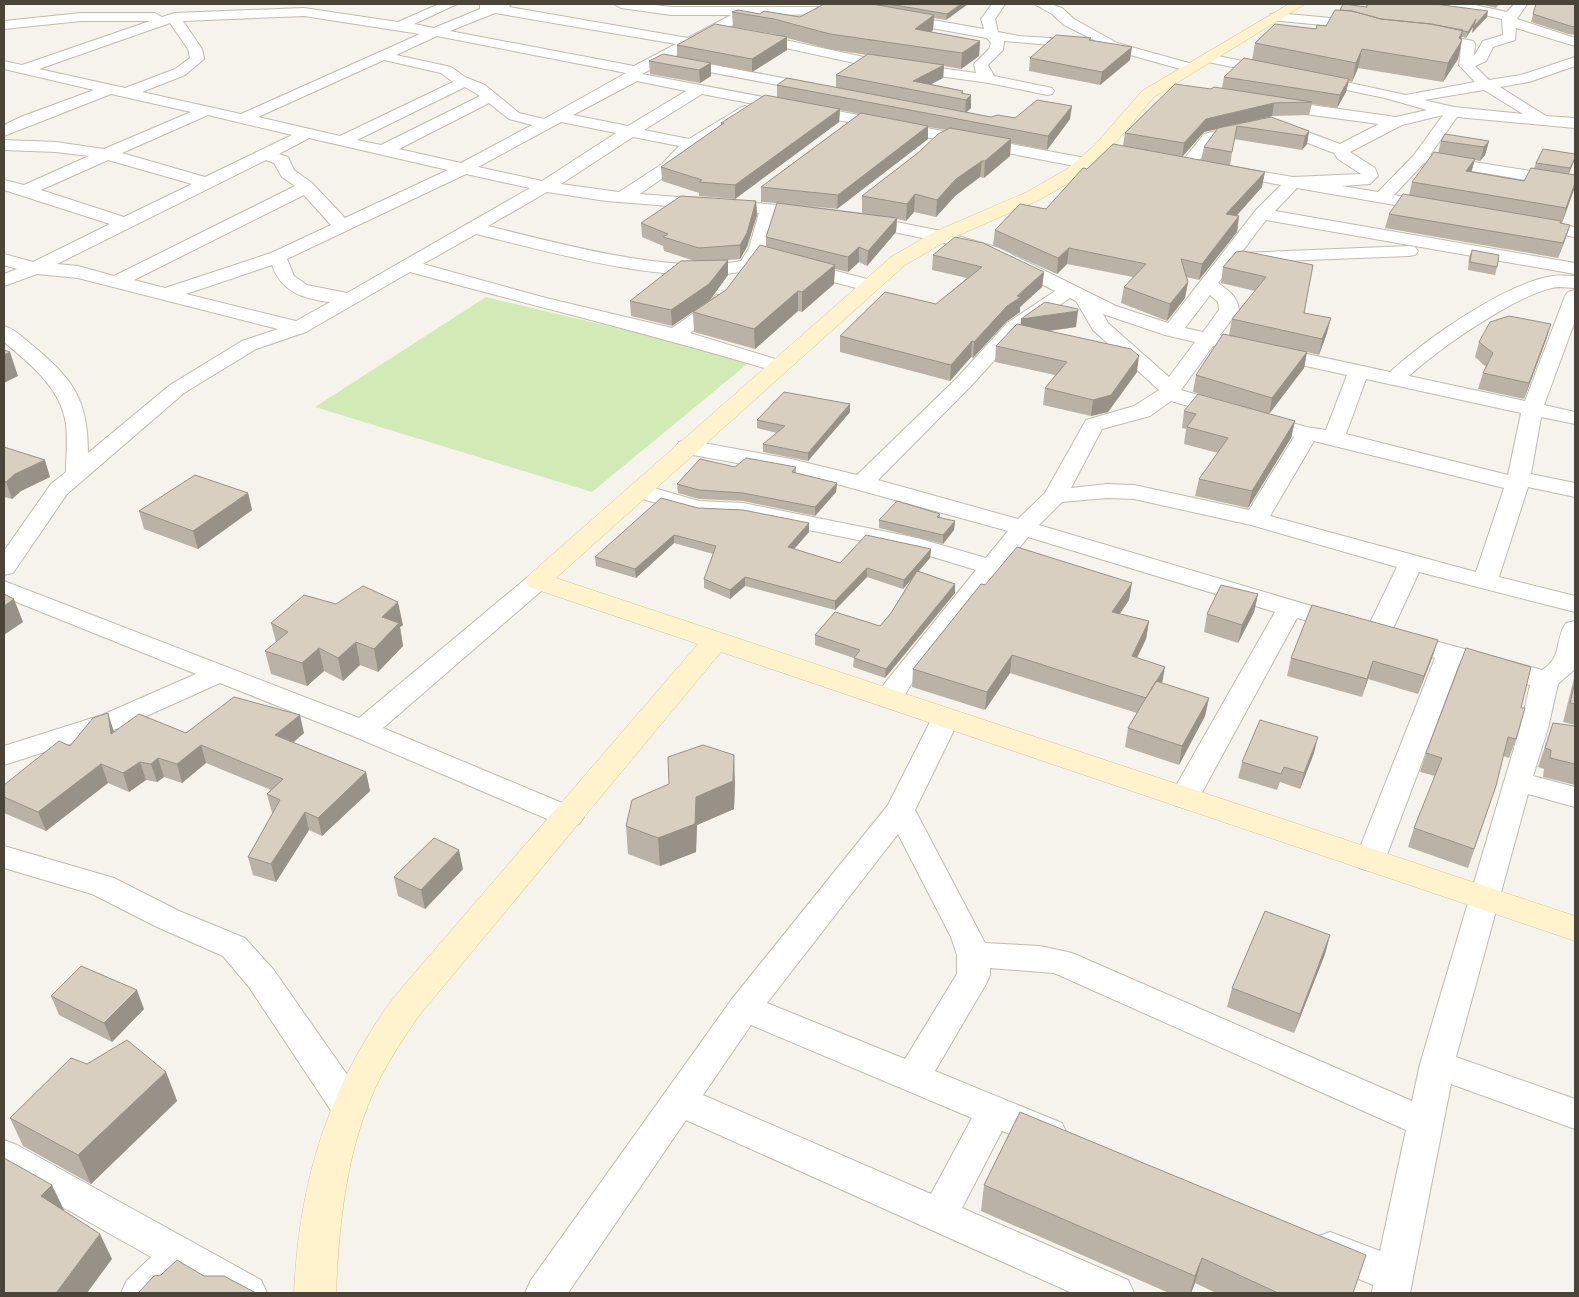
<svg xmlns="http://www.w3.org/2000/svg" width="1579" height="1297" font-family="Helvetica,sans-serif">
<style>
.green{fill:#d2eab5}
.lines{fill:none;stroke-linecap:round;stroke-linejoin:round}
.street-casing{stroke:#c2bbae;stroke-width:2}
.secondary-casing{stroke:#d6c79b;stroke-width:1}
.street{fill:#fff;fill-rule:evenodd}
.secondary{fill:#fff3cd;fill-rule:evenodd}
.wall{fill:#bab2a6;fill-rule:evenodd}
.shaded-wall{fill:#979187}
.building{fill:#d8cfc1;stroke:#979187}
</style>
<rect width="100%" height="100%" fill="#f6f3ec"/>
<path class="green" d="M486,297L752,360L592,492L315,407Z"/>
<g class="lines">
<defs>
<path id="street" d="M439,4H457L414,24L434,28L480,9V4H511L509,7L688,38L731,15H671L621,8L614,4H647L671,7H847L854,11L852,14L752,15L642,74L1085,158L1093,163L1085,168L702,94L644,130L689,139L740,108L745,106L753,111L697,147L674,170L640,194L817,208L820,212L817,216L776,214L767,248L755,269C673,289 556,253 476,234L423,264L546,298L672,328L711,301L716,295H730L733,299L725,309L690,333L785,362L788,366L785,370L778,372L771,370C651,334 530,305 410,272L306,332L256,349L184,393L67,494L13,573L4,575V551L51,484L66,472C66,456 68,440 66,424C61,388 30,364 4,342V326C15,329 23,338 32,345C73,379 88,399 88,453L170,385L242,341L278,329L78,278L37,274L4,286V274L17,269L4,265V254L33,262L110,224L4,190V180L24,185L89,156L56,152L4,150V140L56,142L104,149L191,112L111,94L4,136V125L23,116L94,90L4,69V61L22,65L150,21H81L4,29V21L81,13H155L162,17L175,13L304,8L398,22ZM495,13L676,44L634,66L450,31ZM304,16L420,34L241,114L142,92L185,75L204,59L202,49L183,21ZM170,23L188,49L190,58L175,69L125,88L39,69ZM437,36L626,73L544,119L519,113L485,85L465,77L451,67L396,55ZM384,60L441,73L453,82L340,136L258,117ZM637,81L686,91L628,126L573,115ZM465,87L480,96L381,145L357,140ZM489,103L509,119L532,125L461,163L399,149ZM208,115L292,135L205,177L122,153ZM561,122L616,133L542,181L478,167ZM633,137L679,146L662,164L619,192L561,184ZM309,138L448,170L345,218L312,183L294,170L288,157L279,154ZM108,160L192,184L124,217L41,190ZM266,160L274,163L282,177L295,186L114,276L78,266L57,264ZM466,174L530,188L347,293L307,285L294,276L287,259ZM547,192L606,201L759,213L749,248L741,261C671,275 559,243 488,226ZM304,195L331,225L271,253L165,288L134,280ZM272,265C281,292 304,299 330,302L296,321L186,294Z
M992,4H1005L995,19L998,32L1019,36L1096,41L1064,25L1052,14L1034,4H1051L1062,8L1074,19L1117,43L1196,65L1198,68L1191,72L1116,51L1004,41L1003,50L988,65L994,76L1052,88L1054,91L1052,94L1047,95L989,83L873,67L753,41L746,37L753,33L873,59L976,73L974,64L989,49L991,43L987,38L898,22L891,18L898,14L984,29L981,19Z
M1449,4H1470L1507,12L1514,4H1527L1517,19L1575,38V46L1516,28L1515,40L1493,47L1486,61L1475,66L1489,80L1521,75L1575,57V66L1529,82L1500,87L1546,116L1575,118V128L1457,117L1430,155L1575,178V188L1424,163L1394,195L1441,203L1444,207L1441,211L1435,212L1297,188L1275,211L1575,263V274L1266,220L1241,253L1409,246L1415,247L1418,251L1415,255L1409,256L1233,263L1218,283C1228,290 1238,297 1239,310L1220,335L1390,372C1426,339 1504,284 1552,276C1560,275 1568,276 1575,276V288C1568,288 1560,286 1552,288C1515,296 1438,349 1409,376L1525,401L1565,296L1568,292L1575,290V321L1544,405L1575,412V424L1541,417L1531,474L1575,483V497L1528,487L1499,577L1575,596V612L1419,572L1391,633L1387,639L1378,641L1369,639L1365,633L1397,567L1251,525L1134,499L1107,498L1062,502L1039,525L1352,618L1356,623L1352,628L1343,631L1297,618L1199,798L1194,805L1184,808L1174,805L1169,798L1275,612L1028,537L910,686L899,705L889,708L879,705L875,699L885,683L976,570L913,551L743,517L698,515L632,496L628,491L632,486L640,484L699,501L743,503L917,538L986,558L1008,531L804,475L687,454L679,452L676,447L679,442L687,440L791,459L857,475L957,378L1007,323L1055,291L987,256L937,241L855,224L852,220L855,216L861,215L941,231L999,248L1116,306L1168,323L1256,210L1281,185L1223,174L1221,171L1223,168L1229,166L1293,177L1361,174L1338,159L1334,153L1269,128L1267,125L1269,122H1281L1340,144L1379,124L1275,110L1270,108L1267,105L1270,102L1275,100L1396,117L1427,110L1385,98L1308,82L1306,79L1313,75L1406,95L1475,82L1459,65L1461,47L1422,39L1420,36L1427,32L1473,41L1475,44L1474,56L1483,41L1503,35L1502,19L1450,7ZM1484,90L1523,114L1454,107L1424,100ZM1443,115L1414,155L1378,192L1342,186L1370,184L1378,176L1375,168L1350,152L1402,125ZM1210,295L1218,302L1219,310L1203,332L1185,328ZM1070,298L1076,301L1093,330L1159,390L1134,406L1086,420L1045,493L1018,519L878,480L971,386L1021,331ZM1103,314L1165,335L1195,342L1169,377L1108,323ZM1213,346L1347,375L1326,430L1306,427L1181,390ZM1366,379L1521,413L1508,475L1346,434ZM1171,401L1294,437L1249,510L1134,485L1107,484L1071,488L1102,429L1150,416ZM1314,441L1504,488L1476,572L1270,516Z
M1276,13L1364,21L1371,25L1364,29L1271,20L1269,17L1271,14Z
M1208,54L1272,67L1279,71L1272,75L1203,61L1201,58Z
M677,58L815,84L822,88L815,92L672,65L670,62Z
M1245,124L1253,129L1251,132L1215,140L1194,167L1188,169L1180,164L1204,134Z
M1532,220L1575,227V237L1526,229L1523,225L1526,221Z
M801,262L875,281L877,285L875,289L868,291L794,272L792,268L794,264Z
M538,574L547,576L550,581L547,586L383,728L579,810L584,817L579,824L569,827L559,824L353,736L220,683L122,727L4,765V746L102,715L196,674L4,597V581L359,718L529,576Z
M1575,621V669L1558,684L1548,728L1533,776L1575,787V807L1528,794L1456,1057L1575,1099V1129L1451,1084L1410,1293H1372L1373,1285L1316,1261L1311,1249L1316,1237L1330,1232L1380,1251L1406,1130L1054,973L990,968V975L986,984L935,1071L1062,1123L1067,1134L1062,1145L1049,1149L1002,1131L962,1208L1128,1280L1134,1293H1072L686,1120L568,1293H525L531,1280L732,999L888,805L932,718L936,712L946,709L956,712L960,718L915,810L985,943L1040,946L1072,953L1412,1101L1420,1064L1520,728L1530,685L1459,664L1385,860L1381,868L1370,871L1359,868L1355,860L1435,658L1393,646L1389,640L1393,634L1402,632L1542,670C1563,657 1554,641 1566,623ZM898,834L951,937L957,955V974L905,1059L767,1003ZM751,1025L972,1118L931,1194L703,1095Z
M4,846L114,878L179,911L245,938L273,969L362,1096L367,1107L362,1118L349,1122L336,1118L249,987L223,956L157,927L92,894L4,868Z
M4,1140L17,1145L261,1280L267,1293H212L184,1277L168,1293H121L127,1280L151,1257L4,1174Z"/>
<path id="secondary" d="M1289,4H1305L1154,97L1106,154L1079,177L1039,200L948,240L905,265L556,578L1575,916V941L721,652L418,1017C405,1036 391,1057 380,1078C347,1144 339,1221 336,1293H294C299,1182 328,1087 394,997L698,644L529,587L525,581L529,575L891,257L934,232L1027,192L1067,169L1094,146L1142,91Z"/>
</defs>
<use href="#street" class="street-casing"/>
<use href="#secondary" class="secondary-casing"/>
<use href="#street" class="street"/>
<use href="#secondary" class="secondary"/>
</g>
<path class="wall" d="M824,4H968L946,20L934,18L933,30L931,32L980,41L979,56L961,69L944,66L943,78L931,84L963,91V94L971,95V108L966,113L991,117L1070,119L1047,150L1011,143L1010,156L984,178L980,177L955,196L936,217L914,212L906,221L897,219L896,232L867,266L859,262L848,272L835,269L834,284L802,312L798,311L755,349L694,332L693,312L726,290L766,247V237L777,203L761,202V187L859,114L840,110L839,122L735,199L699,196V193L662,181L661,167L721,125V123L777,97V85L836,88V75L867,55L829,49L787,38V50L752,72L711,64V76L700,83L650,74L649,61L677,57V45L784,37L774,34L733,27L732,12L800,17ZM928,127L946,130L919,152L862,196V213L800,205L837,209L928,139Z
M1367,4L1487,17L1472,33L1474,26L1466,38L1462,37L1461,39L1462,40L1458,59L1443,82L1358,68L1352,82L1349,81L1346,92L1337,108L1312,104L1309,115L1272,116L1255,120L1309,131L1307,144L1302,150L1234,139L1230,166L1262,187L1236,216H1239L1237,232L1199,280L1186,277L1188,282L1185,298L1167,321L1121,303L1124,287L1133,277L1067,264L1057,274L993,245L995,230L1046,209L1087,169L1123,146L1125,133L1211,89L1222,88L1224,77L1252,60L1255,43L1326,26L1340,10L1366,7ZM1218,129L1204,147L1201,160L1182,157L1204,132Z
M1480,4H1499L1496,8Z
M1536,4H1575V35L1568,34L1531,22Z
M1091,38V41L1130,60L1100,85L1029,71L1030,58Z
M1441,141H1489L1485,155L1480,161L1475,160L1471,172L1524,181L1534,168L1536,163L1575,154L1574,161L1569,174L1575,175V185L1562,223H1561L1565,240L1558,258L1385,228L1389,214L1409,195L1412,182L1438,153Z
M756,201L757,215L747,247L740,259L728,260V275L710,300L672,326L631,316L630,301L695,261L664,251L663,246L642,237L641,223Z
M1472,250L1497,267L1495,275L1468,270L1469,257Z
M933,255L1044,272L1042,287L1020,307V312L1006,322L973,358L971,357L950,381L840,352V336L936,304L967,278L932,270Z
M1313,265L1304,313L1327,333L1319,355L1307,352L1304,368L1269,414L1295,421L1291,438L1248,508L1195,496L1199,479L1218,453L1184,444L1186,429L1182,428L1184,411L1264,413L1193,392L1196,375L1229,335L1232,319L1255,291L1221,283L1223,267Z
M1551,324L1546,340L1524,399L1478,389L1483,373L1486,367L1475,357L1479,342Z
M1021,325L1076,327L1048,331L1137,372L1108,412L1091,416L1043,405L1045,388L1055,375L995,362L996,346Z
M850,404V412L808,461L763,452V444L777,433L757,428V420Z
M4,447L50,477L21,491L12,499L4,497Z
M735,467H796V473L837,483L836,492L815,516L743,501L699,499L678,493L677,484Z
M248,493L252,510L198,549L144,529L139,511Z
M698,508L809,532L794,549L840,563L931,549L930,558L919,571L955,584V593L885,678L853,667L854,658L815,645V635L880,626L891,613L911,580L903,589L867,577L835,610L745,586L730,599L704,588V579L713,554L674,543L636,578L596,566L595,557Z
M940,514V518L955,521L954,530L943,544L879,528V520Z
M985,585L1129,600L1120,614L1149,621L1146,639L1137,658L1162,683L1209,698L1205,716L1179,765L1125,747L1128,728L1137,713L1010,673L985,710L912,687L913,669Z
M1258,594L1254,612L1238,643L1204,632L1207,614Z
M271,623L403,625L400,627L403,646L378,672L360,665L343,681L324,671L307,686L271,674L265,651L276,642Z
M1438,640L1432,658L1418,694L1368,679L1362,697L1287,676L1291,658Z
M1575,674V725L1563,722Z
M1521,708L1516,739L1509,758L1503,756L1496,786L1468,868L1408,847L1414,828L1435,776L1420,772L1426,753Z
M1553,723L1575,726V785L1543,777L1544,769L1538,767Z
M114,732L304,733L293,743L366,772L370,791L322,836L309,830L276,882L253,875L248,857L273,813H272L267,794L271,790L206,763L182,783L164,777L157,782L146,780L129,792L108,783L46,831L4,813V785L70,746Z
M1314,753L1300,789L1280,782L1277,790L1238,778L1242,762Z
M735,783L734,809L697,825L696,852L660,866L628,854L626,826Z
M463,869L425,909L398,896L394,877Z
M1330,935L1325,954L1294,1033L1227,1007L1232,988Z
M51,996L144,1009L112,1042L59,1015Z
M87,1064L166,1072L177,1101L91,1184L23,1146L10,1118Z
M984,1185L1353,1293H1216L1195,1283L1191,1293H1169L981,1211Z"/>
<path class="shaded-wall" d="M961,4H968L946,20L947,14Z
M1488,11L1487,17L1472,33L1473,27Z
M934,15L933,30L915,44V29Z
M1476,19L1474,25L1466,38L1468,32Z
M1463,30L1460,44L1462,40L1458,59L1443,82L1448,63Z
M787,37V50L752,72V59Z
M980,41L979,56L961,69L962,53Z
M1132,47L1130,60L1100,85L1102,72Z
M1362,49L1358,68L1352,82L1356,63Z
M711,63V76L700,83L699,70Z
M944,65L943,78L918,91L913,81Z
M1349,79L1346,92L1337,108L1340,95Z
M971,95V108L965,113L966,100Z
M1274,103L1272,116L1204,132L1182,157L1184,143L1206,119Z
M1072,106L1070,119L1047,150L1048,136Z
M840,109L839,122L735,199V185Z
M928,126V139L837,209L838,195Z
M1309,131L1307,144L1302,150L1305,136Z
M1011,139L1010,156L984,178L985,161Z
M1489,141L1485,155L1480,161L1484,147Z
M1575,158L1574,161L1568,175L1570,168Z
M1475,159L1471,173L1466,171Z
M982,161L980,177L955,196L936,217L937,200L956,179Z
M1265,172L1262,187L1224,230L1226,214Z
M1575,183L1574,190L1562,223L1566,208Z
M915,194L914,212L906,221L907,204Z
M756,201L757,215L747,247L740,259V245Z
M1239,216L1237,232L1199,280L1202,264Z
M897,218L896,232L867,266L868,251Z
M1570,225L1565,240L1558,258L1563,243Z
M859,247V262L848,272V257Z
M1069,248L1067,264L1057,274L1058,258Z
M728,260V275L710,300L672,326L671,310Z
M835,265L834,284L802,312V292Z
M1044,272L1042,287L1020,307V312L1006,322L973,358L974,342L1007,306Z
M1188,282L1185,298L1167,321L1170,304Z
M798,291V311L755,349L754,329Z
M1078,311L1076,327L1020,335L1021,319Z
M1331,318L1327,333L1319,355L1322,339Z
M1551,324L1546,340L1524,399L1529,383Z
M972,341L971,357L950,381L951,365Z
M10,352L18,376L4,383V355Z
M1307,352L1304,368L1269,414L1272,398Z
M1139,356L1137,372L1108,412L1091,416L1093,400Z
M850,404V412L808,461V453Z
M1295,421L1291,438L1248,508L1252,491Z
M45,460L50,477L21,491L12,499L6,482L15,474Z
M837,483L836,492L815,516V507Z
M248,493L252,510L198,549L193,531Z
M955,521L954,530L943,544V535Z
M809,523V532L788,556V547Z
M674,535V543L636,578L635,569Z
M931,549L930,558L903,589L904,580Z
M867,568V577L835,610V601Z
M745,577V586L730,599V590Z
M1132,583L1129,600L1109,629L1112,612Z
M955,584V593L885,678L886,669L887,667Z
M1258,594L1254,612L1238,643L1242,625Z
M14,599L23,622L4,635V606Z
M398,602L403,625L400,627L403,646L378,672L374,649L382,617Z
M1149,621L1146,639L1129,674L1132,656Z
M1438,640L1432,658L1418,694L1424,676Z
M356,642L360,665L343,681L338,658Z
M319,648L324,671L307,686L302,663Z
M1012,655L1010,673L985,710L987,692Z
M1373,661L1368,679L1362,697L1367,679Z
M1165,667L1162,684L1147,698Z
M1209,698L1205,716L1179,765L1182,746Z
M108,713L114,732L111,734Z
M300,715L304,733L279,754L275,735Z
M1318,737L1314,753L1300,789L1304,773Z
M201,745L206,763L182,783L177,764Z
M734,755L735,783L734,809L697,825L696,852L660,866L658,838Z
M158,758L164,777L157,782L151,764Z
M140,762L146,780L129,792L123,773Z
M101,764L108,783L46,831L38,812Z
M366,772L370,791L322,836L318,818Z
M305,812L309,830L276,882L271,864Z
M459,850L463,869L425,909L421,890Z
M1330,935L1325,954L1294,1033L1300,1014Z
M137,990L144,1009L112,1042L104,1023Z
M166,1072L177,1101L91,1184L78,1155Z
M52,1185L64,1210L53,1221L41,1196Z
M100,1234L112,1259L87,1293H56Z
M1202,1258L1195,1283L1191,1293H1190L1195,1276Z"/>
<path class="building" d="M824,4H872L934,15L915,29L980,41L962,53L830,34L774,19L732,12L738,10L760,14L764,11L800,17Z
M889,4H961L947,14Z
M1343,4L1367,7V4H1435L1488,11L1473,27L1476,19L1468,32L1431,24L1381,19L1352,11L1340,10Z
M1536,4H1575V27L1570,26L1533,14Z
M1335,10L1352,11L1381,19L1431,24L1463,30L1459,38L1462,40L1448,63L1362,49L1356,63L1255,43L1275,24L1316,29L1317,25L1326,26Z
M715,24L787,37L752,59L677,45Z
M1056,35L1091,38L1089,40L1132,47L1102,72L1030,58Z
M663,54L711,63L699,70L649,61Z
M868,54L944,65L913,81L963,91L961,93L971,95L966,100L836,75Z
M1244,58L1349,79L1340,95L1224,77Z
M787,78L991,117L998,115L1015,118L1037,100L1072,106L1048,136L777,85Z
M1175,84L1211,89L1214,87L1312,102L1274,103L1206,119L1184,143L1125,133Z
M765,95L840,109L735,185L699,182L702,180L661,167L724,123H721Z
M861,113L928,126L838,195L761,187Z
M1271,117L1309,131L1305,136L1237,126L1232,152L1204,147L1218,128Z
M950,128L1011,139L985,161H982L956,179L937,200L915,194L907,204L862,196L919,152L938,134Z
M1445,134L1489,141L1484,147L1441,141Z
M1113,144L1265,172L1226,214L1239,216L1202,264L1181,259L1188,282L1170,304L1124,287L1146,264L1069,248L1058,258L995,230L1020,204L1046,209L1083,168L1087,169Z
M1543,149L1575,154V158L1570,168L1536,163Z
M1434,152L1475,159L1466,171L1524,181L1531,168L1575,175V183L1566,208L1412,182Z
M1403,194L1561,221L1560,223L1570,225L1563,243L1389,214Z
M681,196L756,201L747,233L740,245L699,248L663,237L668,234L641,223Z
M777,203L897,218L868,251L859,247L848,257L766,237Z
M955,237L983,243L1044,272L1017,296L1021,297L1007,306L974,342L972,341L951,365L840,336L885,292L936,304L982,267L933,255Z
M760,245L835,265L802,292L798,291L754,329L693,312L726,290Z
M1472,250L1499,255L1497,267L1470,262Z
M1243,251L1313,265L1304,313L1331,318L1322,339L1232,319L1266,277L1223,267L1236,252Z
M728,260L709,284L671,310L630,301L681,261Z
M1045,302L1078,309V311L1021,319Z
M1509,316L1551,324L1529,383L1483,373L1493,353L1479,342L1490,322Z
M1017,324L1131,349L1139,356L1111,395L1093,400L1045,388L1067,362L996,346Z
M1223,334L1307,352L1272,398L1196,375Z
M4,350L10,352L4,355Z
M784,392L850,404L808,453L763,444L785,426L757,420Z
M1198,394L1295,421L1252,491L1199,479L1228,438L1187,427L1196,414L1184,411Z
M4,447L45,460L15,474L6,482L4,481Z
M746,458L796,467L792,472L837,483L815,507L743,493L699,490L677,484L700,459L735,467Z
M195,475L248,493L193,531L139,511Z
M661,498L698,508L743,510L809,523L788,547L840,563L866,535L931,549L904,580L867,568L835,601L745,577L730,590L704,579L716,546L674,535L635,569L595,557Z
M897,501L940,514L937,517L955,521L943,535L879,520Z
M1017,547L1132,583L1112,612L1149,621L1132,656L1165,667L1146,698L1012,655L987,692L913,669L981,584L985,585Z
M917,571L955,584L886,669L854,658L860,650L815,635L835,612L880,626L891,613Z
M1221,585L1258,594L1242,625L1207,614Z
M363,586L398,602L382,617L399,623L374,649L356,642L338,658L319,648L302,663L265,651L288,632L271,623L304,595L336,604Z
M4,594L14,599L4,606Z
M1312,605L1438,640L1424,676L1373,661L1367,679L1291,658Z
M1466,648L1531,667L1521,708H1525L1516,739L1508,737L1496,786L1474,849L1414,828L1442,758L1426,753Z
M1156,681L1209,698L1182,746L1128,728Z
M1575,682V704L1570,703Z
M234,697L300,715L275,735L366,772L318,818L305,812L271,864L248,857L280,800L267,794L283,779L201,745L177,764L158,758L151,764L140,762L123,773L101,764L38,812L4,797V785L59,741L70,746L93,718L108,713L111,734L139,714L186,733Z
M1260,720L1318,737L1304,773L1284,767L1281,774L1242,762Z
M1553,723L1575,726V764L1550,758L1551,750L1545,748Z
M703,745L734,755L733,781L696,797L695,824L658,838L626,826L632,800L669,784L668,757Z
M434,838L459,850L421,890L394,877Z
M1265,911L1330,935L1300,1014L1232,988Z
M81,966L137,990L104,1023L51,996Z
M127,1040L166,1072L78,1155L10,1118L71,1058L87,1064Z
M1020,1112L1366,1255L1353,1293H1278L1202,1258L1195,1276L984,1185Z
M4,1158L52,1185L41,1196L100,1234L56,1293H4Z
M177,1260L204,1276H224L256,1293H138L154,1276L161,1275Z"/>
<rect width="1579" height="1297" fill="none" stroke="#4b4439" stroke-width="10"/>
</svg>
